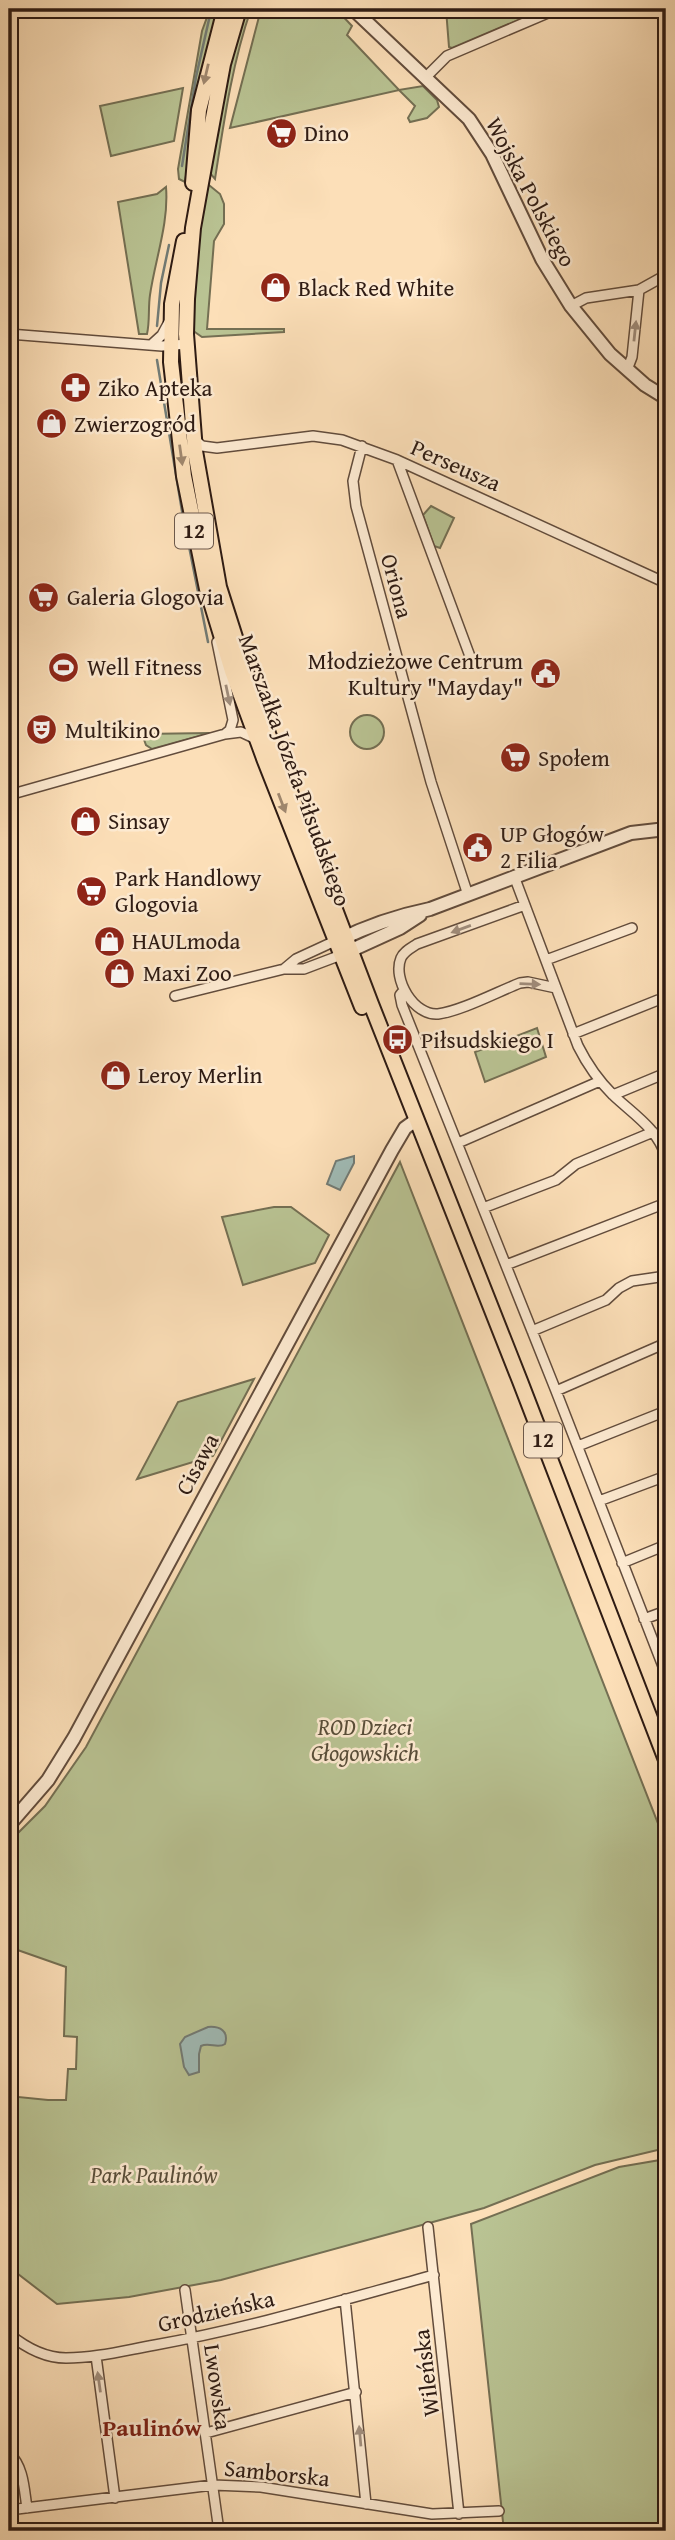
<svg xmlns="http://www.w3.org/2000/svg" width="675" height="2540" font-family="'Gentium Book Plus',serif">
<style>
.green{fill:#b9c393;stroke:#746f53;stroke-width:2}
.water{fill:#a0bbb6;stroke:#727b75;stroke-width:2}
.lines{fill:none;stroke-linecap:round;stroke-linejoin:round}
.stream{stroke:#727b75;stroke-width:2.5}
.minor-casing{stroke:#624c3c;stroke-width:12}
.tertiary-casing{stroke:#624c3c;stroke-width:16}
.primary-casing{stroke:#2e1b13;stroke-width:18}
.minor{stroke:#fdead1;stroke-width:9}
.tertiary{stroke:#fdead1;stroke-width:12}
.primary{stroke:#fcdfb8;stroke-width:14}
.oneway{fill:#9f876e}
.oneway2{fill:#a08d7c}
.labels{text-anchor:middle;stroke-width:5;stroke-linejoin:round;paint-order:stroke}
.shield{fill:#fdead1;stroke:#6c594c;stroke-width:2}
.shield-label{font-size:21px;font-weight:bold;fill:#2e1b13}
.poi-label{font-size:23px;fill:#2e1b13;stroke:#fdead1;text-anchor:start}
.street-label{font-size:23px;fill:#2e1b13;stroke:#fdead1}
.park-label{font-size:23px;font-style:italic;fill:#584d39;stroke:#fdead1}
.neighbourhood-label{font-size:24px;font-weight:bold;fill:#7a1f14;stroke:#fdead1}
</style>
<rect width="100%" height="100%" fill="#fcdfb8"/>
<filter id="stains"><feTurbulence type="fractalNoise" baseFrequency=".00286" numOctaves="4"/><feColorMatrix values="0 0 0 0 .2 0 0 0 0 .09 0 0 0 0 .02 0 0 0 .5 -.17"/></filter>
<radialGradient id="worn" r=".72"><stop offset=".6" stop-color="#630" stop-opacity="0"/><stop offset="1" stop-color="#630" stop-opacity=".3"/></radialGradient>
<path class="green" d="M210,9H219C199,66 195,123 185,182L179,179L178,169L202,31Z
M245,9H251C232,64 224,121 215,179L209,172L225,77Z
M261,9H336L352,26L347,35L399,90L423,86L437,100L439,107L427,118L410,122L408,118L415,106L399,90L230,128Z
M446,9H544L452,48L449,47Z
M183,88L174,141L111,156L100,106Z
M204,181L220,194L224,204V224L214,241L207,329H284V332L202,337L192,330V288Z
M166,187C169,223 155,260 150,295C148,308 150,321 147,334H139L118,202L157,194Z
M431,506L454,518L440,548L434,546L423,515Z
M350 732a17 17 0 1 1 34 0a17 17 0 1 1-34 0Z
M210,733L152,749L146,745L142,734Z
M537,1028L546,1057L485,1082L475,1052Z
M400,1162L666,1844V2148L595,2165L484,2208L221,2280L129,2297L57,2304L9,2267V2096L48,2100H66L68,2069H76L77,2037L64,2036L66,1967L9,1947V1842L45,1806L86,1747Z
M274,1207H291L329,1235L315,1263L243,1285L222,1217Z
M254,1379L213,1456L137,1479L178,1402Z
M666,2159V2531H504L471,2224L619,2167Z"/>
<path class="water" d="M354,1156V1163L340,1190L327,1184L336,1161Z
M208,2027C220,2026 229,2031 225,2044C218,2049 209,2042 201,2046L199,2054V2072L189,2075L184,2067L180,2044L185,2037Z"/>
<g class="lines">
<path class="stream" d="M182,166L196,77L210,15
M157,326L161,283L169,245
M157,360L182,511L208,642"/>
<defs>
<path id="minor" d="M426,77L447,56L557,9
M571,306L586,298L639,290L666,275
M9,334L162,346L187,344
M151,345L162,335L169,322
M627,370L632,357L639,290
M195,440L202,446L217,448L313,436L342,440L397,460L666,583
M362,446L353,481L356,506L431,782L468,895
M397,460L471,659
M217,642L233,720L230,730L225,734
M9,795L225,734L241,732L256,739
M514,876L578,1046C587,1064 598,1080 613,1095C633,1114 658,1129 666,1157
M525,905L417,944C411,948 404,951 401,958C392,979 414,1016 438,1014C461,1011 497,992 520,983L528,982L556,988
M546,960L632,928
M284,969L296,959L335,941
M404,990L400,995L402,1005L556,1391L666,1674
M175,996L284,969H304L341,955
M573,1034L658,1000
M613,1095L666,1073
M458,1143L600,1081
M483,1208L556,1180L576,1164L653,1132
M506,1265L666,1203
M532,1331L606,1300L619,1288L632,1281L666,1276
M556,1391L666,1343
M578,1446L666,1411
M599,1501L666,1476
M622,1563L666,1545
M644,1619L666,1611
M428,2227L459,2514
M185,2290L219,2531
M345,2299L366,2504
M9,2334C25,2347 44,2358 66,2358C96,2358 126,2350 155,2345C250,2328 342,2300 434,2275
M96,2356L115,2498
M206,2433L356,2392
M9,2453C24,2467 24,2489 27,2508
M9,2510L213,2485L261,2487L432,2514L499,2511"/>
<path id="tertiary" d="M353,9L469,119L492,154L542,259L571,306L610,354L645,385L666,398
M337,941C367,926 396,916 430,909L631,833L666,829
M343,954L400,928L420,915
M9,1825L48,1780L74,1738L392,1150L405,1128L416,1120"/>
<path id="primary" d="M239,9L223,64L201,183L193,228L187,299L186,334L195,451L219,587L254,697L371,1004L520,1381L666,1760
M193,183L199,110L225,9
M184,241L172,304L171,362L184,476L207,589L232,671L265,761L362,1007"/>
</defs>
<use href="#minor" class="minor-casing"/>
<use href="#tertiary" class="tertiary-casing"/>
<use href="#primary" class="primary-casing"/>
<use href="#minor" class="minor"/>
<use href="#tertiary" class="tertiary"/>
<use href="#primary" class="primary"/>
</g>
<defs><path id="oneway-solid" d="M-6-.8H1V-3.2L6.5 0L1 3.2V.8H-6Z" transform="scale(1.75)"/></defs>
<g class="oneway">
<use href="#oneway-solid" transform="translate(206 74) rotate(103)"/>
<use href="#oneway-solid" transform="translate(181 455) rotate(82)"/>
<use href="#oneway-solid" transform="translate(282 803) rotate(69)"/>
</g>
<g class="oneway2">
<use href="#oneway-solid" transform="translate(635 331) rotate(-84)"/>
<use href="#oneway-solid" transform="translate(228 695) rotate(78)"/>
<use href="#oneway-solid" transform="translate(461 929) rotate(160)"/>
<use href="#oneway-solid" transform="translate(530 984) rotate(2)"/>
<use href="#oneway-solid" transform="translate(99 2382) rotate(-98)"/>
<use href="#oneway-solid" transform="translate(360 2436) rotate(-95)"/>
</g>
<defs>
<symbol id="supermarket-disc" viewBox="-11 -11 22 22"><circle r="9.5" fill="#8f2418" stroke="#fdead1"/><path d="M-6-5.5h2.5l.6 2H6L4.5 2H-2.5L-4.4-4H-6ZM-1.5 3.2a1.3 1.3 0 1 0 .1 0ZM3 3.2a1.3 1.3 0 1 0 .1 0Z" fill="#fff"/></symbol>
<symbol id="shop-disc" viewBox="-11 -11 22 22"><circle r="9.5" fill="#8f2418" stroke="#fdead1"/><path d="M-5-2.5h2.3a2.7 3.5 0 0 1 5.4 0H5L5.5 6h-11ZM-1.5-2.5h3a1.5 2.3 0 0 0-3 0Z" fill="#fff"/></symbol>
<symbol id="pharmacy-disc" viewBox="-11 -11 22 22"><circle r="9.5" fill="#8f2418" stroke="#fdead1"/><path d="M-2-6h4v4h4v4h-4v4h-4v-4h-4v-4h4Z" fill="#fff"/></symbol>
<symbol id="stadium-disc" viewBox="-11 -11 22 22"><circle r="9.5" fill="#8f2418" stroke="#fdead1"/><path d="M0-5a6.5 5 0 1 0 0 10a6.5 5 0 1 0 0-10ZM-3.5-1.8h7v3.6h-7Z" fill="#fff"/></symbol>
<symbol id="civic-disc" viewBox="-11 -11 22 22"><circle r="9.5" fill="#8f2418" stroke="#fdead1"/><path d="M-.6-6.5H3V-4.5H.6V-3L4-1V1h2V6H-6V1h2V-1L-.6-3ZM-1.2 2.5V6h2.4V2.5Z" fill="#fff"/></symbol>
<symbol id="theatre-disc" viewBox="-11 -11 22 22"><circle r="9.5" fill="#8f2418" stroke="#fdead1"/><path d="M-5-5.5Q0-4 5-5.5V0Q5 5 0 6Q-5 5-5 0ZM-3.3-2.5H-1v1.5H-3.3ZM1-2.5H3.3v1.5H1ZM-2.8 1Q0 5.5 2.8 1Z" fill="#fff"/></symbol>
<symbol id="bus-disc" viewBox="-11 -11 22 22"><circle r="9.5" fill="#8f2418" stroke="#fdead1"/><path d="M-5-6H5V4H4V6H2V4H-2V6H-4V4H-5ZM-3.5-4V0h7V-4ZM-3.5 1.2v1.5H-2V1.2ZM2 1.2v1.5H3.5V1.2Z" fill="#fff"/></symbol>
</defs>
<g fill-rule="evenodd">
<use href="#supermarket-disc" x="264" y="116" width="35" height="35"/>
<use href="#shop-disc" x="258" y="270" width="35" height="35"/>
<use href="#pharmacy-disc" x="58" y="370" width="35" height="35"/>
<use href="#shop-disc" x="34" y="406" width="35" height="35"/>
<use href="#supermarket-disc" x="26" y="580" width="35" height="35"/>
<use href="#stadium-disc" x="46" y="650" width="35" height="35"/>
<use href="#civic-disc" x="528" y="656" width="35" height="35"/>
<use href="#theatre-disc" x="24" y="712" width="35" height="35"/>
<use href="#supermarket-disc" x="498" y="740" width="35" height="35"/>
<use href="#shop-disc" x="68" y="804" width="35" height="35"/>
<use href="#civic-disc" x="460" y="830" width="35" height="35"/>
<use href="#supermarket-disc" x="74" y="874" width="35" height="35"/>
<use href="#shop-disc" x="92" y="924" width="35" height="35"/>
<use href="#shop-disc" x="102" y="956" width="35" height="35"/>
<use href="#bus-disc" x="380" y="1022" width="35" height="35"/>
<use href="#shop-disc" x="98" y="1058" width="35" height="35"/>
</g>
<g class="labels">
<g class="shield">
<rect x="175" y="513.5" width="38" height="35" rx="5"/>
<rect x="524" y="1422.5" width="38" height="35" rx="5"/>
</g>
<g class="shield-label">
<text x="194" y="538">12</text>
<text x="543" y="1447">12</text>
</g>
<g class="poi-label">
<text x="304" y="141">Dino</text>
<text x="298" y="296">Black Red White</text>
<text x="98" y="396">Ziko Apteka</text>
<text x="74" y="432">Zwierzogród</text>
<text x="67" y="605">Galeria Glogovia</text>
<text x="523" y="669" text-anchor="end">Młodzieżowe Centrum<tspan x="523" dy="26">Kultury "Mayday"</tspan></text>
<text x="87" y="675">Well Fitness</text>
<text x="65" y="738">Multikino</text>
<text x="538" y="766">Społem</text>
<text x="108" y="829">Sinsay</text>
<text x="500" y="842">UP Głogów<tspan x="500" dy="26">2 Filia</tspan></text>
<text x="115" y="886">Park Handlowy<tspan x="115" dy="26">Glogovia</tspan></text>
<text x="132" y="949">HAULmoda</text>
<text x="143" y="981">Maxi Zoo</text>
<text x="421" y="1048">Piłsudskiego I</text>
<text x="138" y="1083">Leroy Merlin</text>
</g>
<g class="street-label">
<text transform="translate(531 192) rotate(62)" y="8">Wojska Polskiego</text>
<text transform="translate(456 465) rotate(24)" y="8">Perseusza</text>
<text transform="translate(397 586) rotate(75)" y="8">Oriona</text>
<text transform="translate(295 770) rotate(70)" y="8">Marszałka Józefa Piłsudskiego</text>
<text transform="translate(197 1464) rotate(-62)" y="8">Cisawa</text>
<text transform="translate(216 2311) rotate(-13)" y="8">Grodzieńska</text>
<text transform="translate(426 2373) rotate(-97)" y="8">Wileńska</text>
<text transform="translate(218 2387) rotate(82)" y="8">Lwowska</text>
<text transform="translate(277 2473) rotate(6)" y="8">Samborska</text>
</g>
<g class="park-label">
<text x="365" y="1735">ROD Dzieci<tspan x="365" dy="26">Głogowskich</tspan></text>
<text x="154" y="2183">Park Paulinów</text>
</g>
<g class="neighbourhood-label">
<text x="152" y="2436">Paulinów</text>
</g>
</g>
<rect width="675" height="2540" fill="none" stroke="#fcdfb8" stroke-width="35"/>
<rect x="10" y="10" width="654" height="2519" fill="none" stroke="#2e1b13" stroke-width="3.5"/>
<rect x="18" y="18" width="640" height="2505" fill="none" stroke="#2e1b13" stroke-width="2"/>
<rect width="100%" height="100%" filter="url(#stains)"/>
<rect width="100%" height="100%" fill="url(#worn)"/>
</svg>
